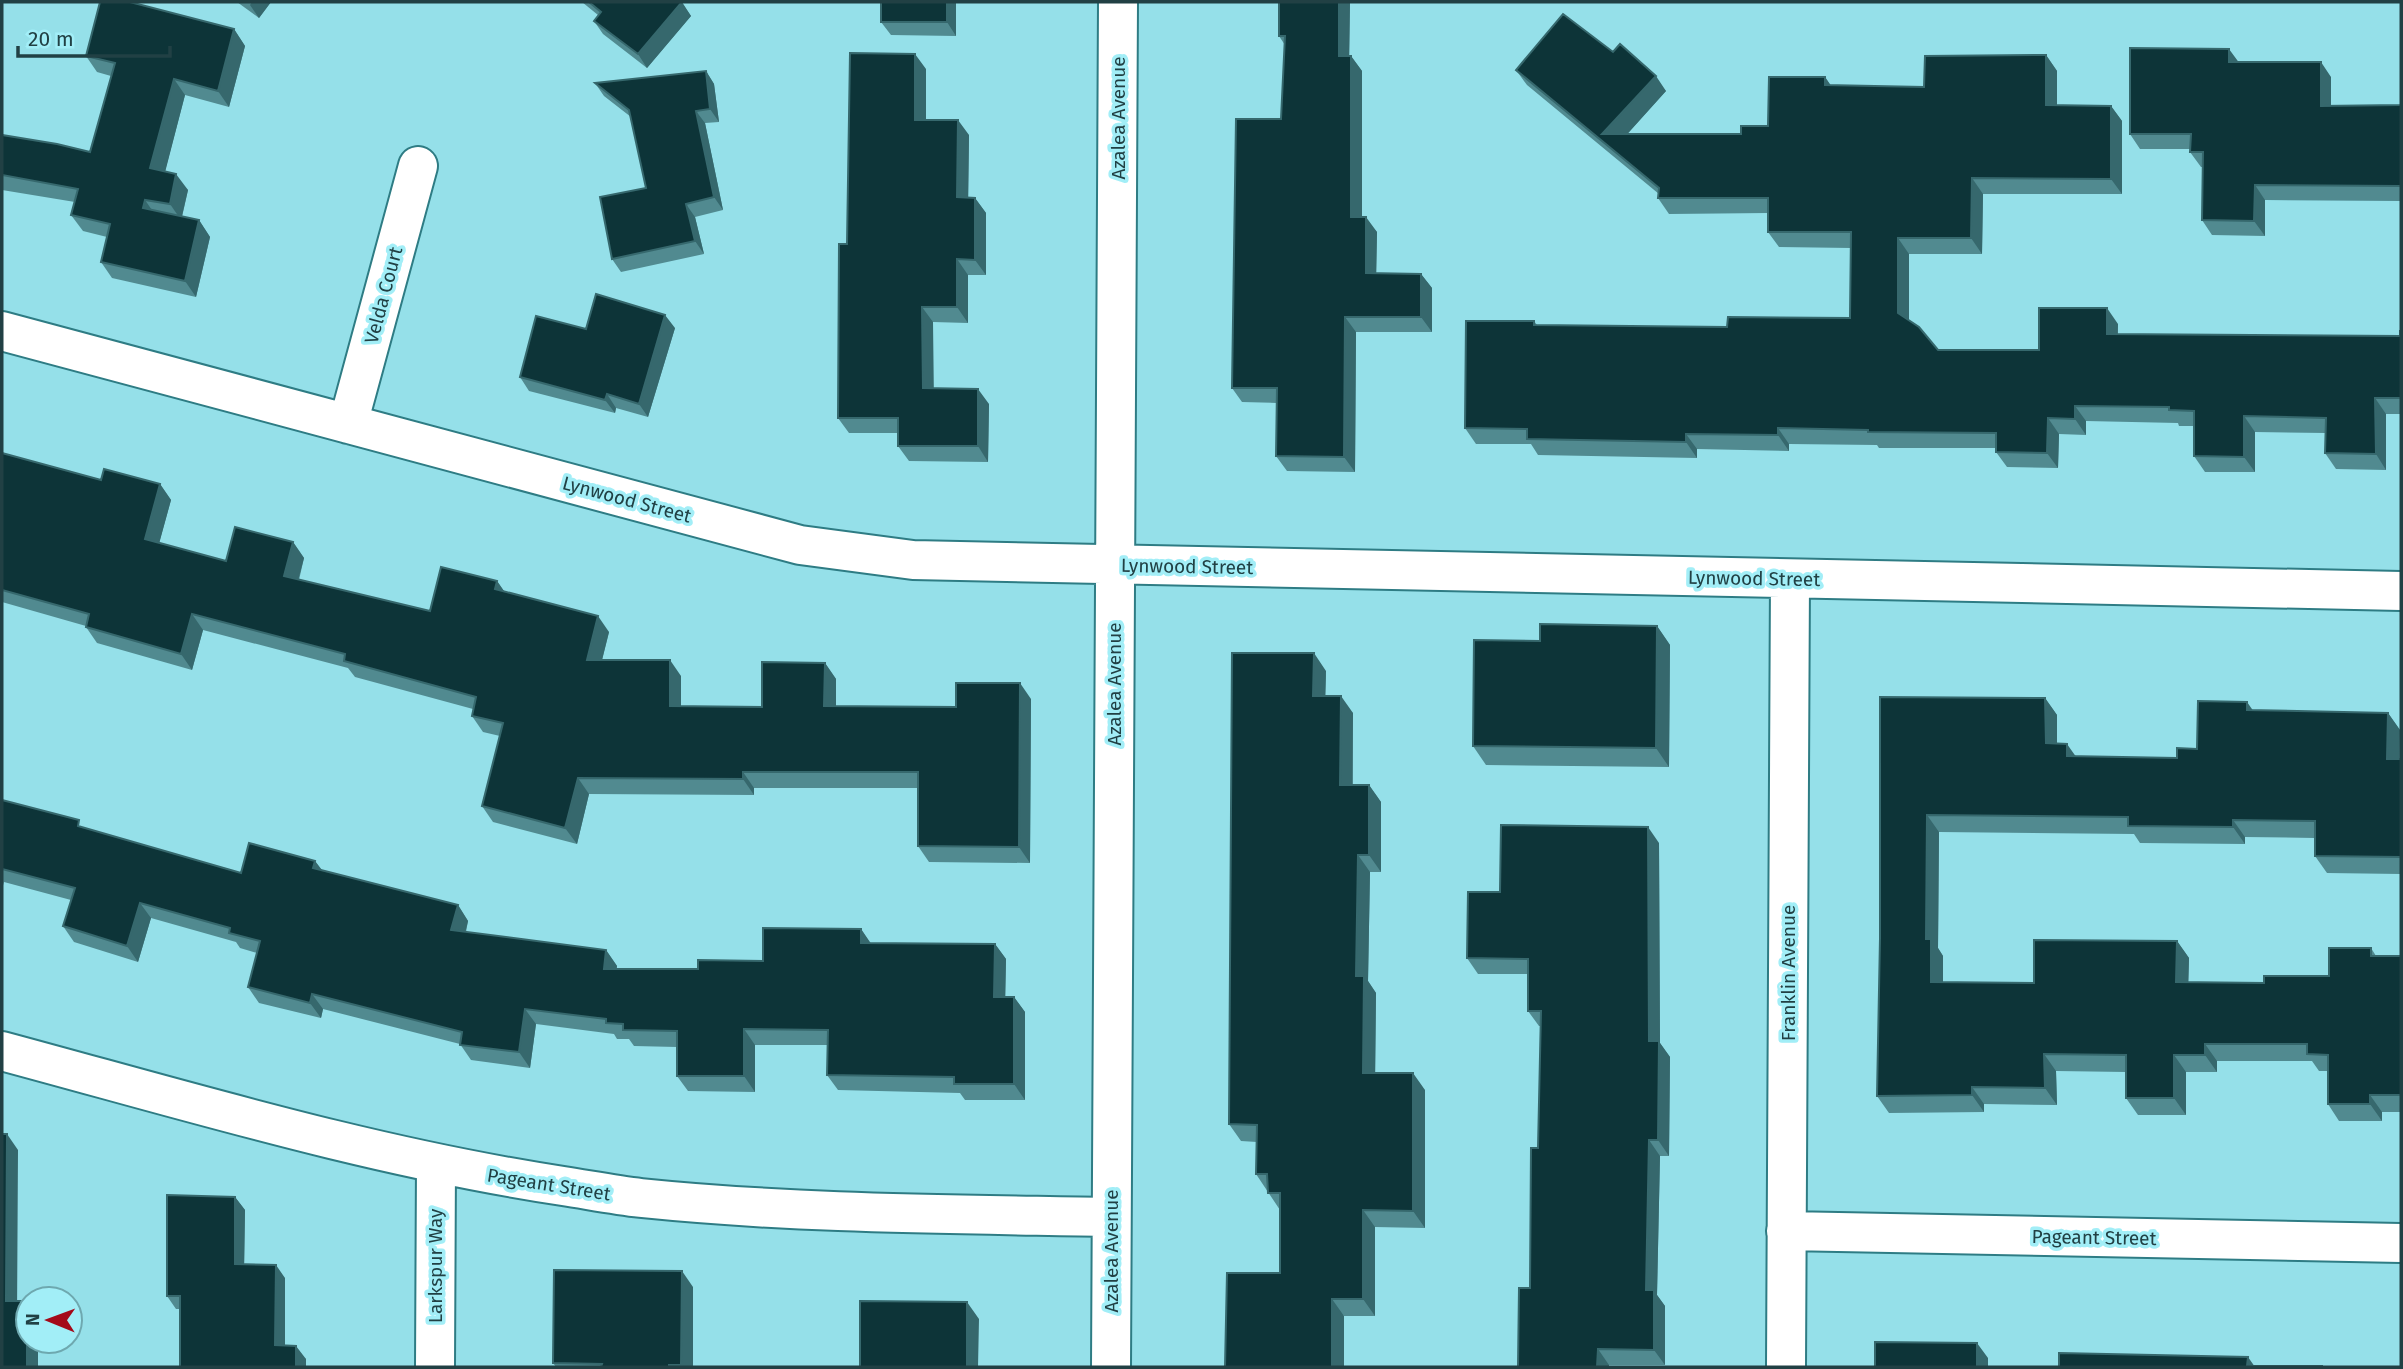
<svg xmlns="http://www.w3.org/2000/svg" width="2403" height="1369" font-family="'Fira Sans',sans-serif">
<style>
.lines{fill:none;stroke-linecap:round;stroke-linejoin:round}
.street-casing{stroke:#2e7c84;stroke-width:42}
.street{stroke:#fff;stroke-width:38}
.wall{fill:#518a90}
.shaded-wall{fill:#36686d}
.building{fill:#0d3438;stroke:#36686d;stroke-width:2}
.labels{text-anchor:middle;stroke-width:7;stroke-linejoin:round;paint-order:stroke}
.street-label{font-size:19px;fill:#214044;stroke:#a2eef7}
</style>
<rect width="100%" height="100%" fill="#95e0e9"/>
<g class="lines">
<defs>
<path id="street" d="M2,331L800,545L913,560L2401,591
M348,424L418,166
M2,1051C188,1101 372,1157 563,1186C589,1190 615,1195 641,1198C797,1214 954,1214 1111,1217
M1786,1231L2401,1243
M435,1367L436,1164
M1111,1367L1118,2
M1786,1367L1790,579"/>
</defs>
<use href="#street" class="street-casing"/>
<use href="#street" class="street"/>
</g>
<path class="wall" d="M237,2H271L259,18Z
M582,2H681L691,16L647,68L603,34L594,21L598,15Z
M956,2V36L891,35L881,22Z
M1350,2L1349,56H1351L1362,71V217L1377,232L1376,273L1421,274L1432,288V332H1356L1355,472L1287,471L1276,456L1277,403L1242,402L1232,388L1281,119L1285,45L1279,36Z
M234,29L245,46L229,107L185,95L165,171L188,190L182,217L199,220L210,237L196,297L112,278L101,262L107,237L83,231L71,215L75,202L2,190V135L90,152L111,76L97,72L86,56Z
M1613,52L1666,91L1627,134H1741L1768,126L1825,77L1831,86L1924,87L2046,55L2057,71V105L2111,106L2122,121V194H1983L1982,254H1909V320L1938,350H2039L2118,324V334L2400,336L2401,331V414H2386V470L2336,469L2325,453L2326,433L2255,432V472H2205L2194,456V426H2179L2178,423L2086,421V435L2059,434L2058,468L2007,467L1996,452V448H1879L1877,445L1789,444V451L1697,449V458L1538,455L1531,444H1476L1465,428L1534,321L1537,325L1727,327L1850,318L1851,248L1779,247L1768,232V213L1669,214L1658,198L1659,194L1527,85L1516,70Z
M2238,62L2331,77V106L2401,105V100V201L2265,200V236L2212,235L2202,220L2203,167H2201L2190,152V149H2140L2130,134Z
M926,69V120L969,135L968,198H975L986,213V275H968V323L933,322V388L989,404L988,462L909,461L898,446V433H849L838,418L847,244Z
M706,71L714,84L719,122L705,123L723,210L695,217L704,254L621,272L612,259L646,188L631,117L604,96L595,83Z
M675,328L648,417L616,408L615,413L529,391L520,377L586,329Z
M2,453L101,480L160,484L171,500L159,543L226,561L293,542L304,558L299,580L430,611L497,581L504,591L609,632L602,660L681,676V706L762,707L825,663L836,679V706L956,707L1031,699L1030,863L929,862L918,846V788H754V795L589,794L577,844L493,822L482,806L500,736L483,732L472,716L473,709L355,677L348,668L203,630L192,670L97,643L86,627V626L2,602Z
M1657,626L1670,645L1669,767L1486,765L1473,746Z
M1326,671L1325,696L1353,713V785H1369L1381,802V872H1370L1368,981L1376,993L1375,1073L1425,1090V1228L1375,1227V1316H1344L1280,1273V1210L1256,1174L1257,1142L1241,1141L1229,1124Z
M1880,697L2045,698L2057,715V744L2076,756L2177,758L2197,749L2253,710L2388,713L2400,730V759H2401V874L2327,873L2315,856V838L2245,837V844L2140,843L2134,834L1939,832L1938,948L1943,956V982L2034,983L2177,941L2189,958L2188,983H2264L2329,976L2371,948L2376,956H2401V1112H2382V1121H2339L2328,1104V1071H2319L2312,1061H2217V1072H2186V1115H2138L2126,1098V1072L2056,1071L2057,1105L1984,1104V1112L1889,1113L1877,1096L1880,938Z
M2,800L84,828L241,873L315,861L322,870L458,905L468,921L466,932L606,950L617,966L616,969H698L763,961L861,929L870,943L995,944L1006,959L1005,997H1014L1025,1012V1100H965L960,1093L838,1090L827,1075V1045H755V1092L688,1091L677,1076V1047L634,1046L629,1039H617L614,1034L536,1024L530,1068L471,1060L460,1044L323,1009L321,1018L259,1003L248,987L257,953L240,948L236,942L151,918L138,962L74,942L63,926L71,900L4,882L2,889Z
M1659,843L1660,1043L1670,1057L1669,1156H1660L1657,1295L1665,1306V1365H1609V1367H1518L1530,1288L1538,1148L1541,1026H1539L1528,1011V974H1478L1467,958L1500,892Z
M235,1197L245,1210L244,1264L285,1278V1345L306,1359V1367L180,1309H176L167,1296Z
M693,1287V1367H556L553,1363Z"/>
<path class="shaded-wall" d="M252,2H271L259,18L250,5Z
M682,2L691,16L647,68L638,54Z
M947,2H956V36L947,22Z
M1339,2H1350L1349,71L1339,56Z
M234,29L245,46L229,107L218,91Z
M2229,49L2240,64L2229,62Z
M915,54L926,69V135L915,120Z
M2046,55L2057,71V120L2046,105Z
M1351,56L1362,71V232L1351,217Z
M2321,62L2331,77V121L2321,106Z
M706,71L714,84L719,122L710,109Z
M1656,76L1666,91L1613,150L1602,134Z
M1825,77L1836,93L1825,85Z
M174,79L185,95L162,184L150,168Z
M2111,106L2122,121V194L2111,179Z
M696,111L705,123L723,210L714,197Z
M958,120L969,135L968,213L957,197Z
M176,174L188,190L181,220L170,204Z
M1972,178L1983,194L1982,254L1971,238Z
M2255,185L2265,200V236L2254,221Z
M975,198L986,213V275L975,260Z
M145,200L156,216L143,208Z
M686,204L695,217L704,254L695,241Z
M1366,217L1377,232L1376,288L1366,273Z
M199,220L210,237L196,297L185,281Z
M1898,238L1909,254V329L1898,313Z
M957,259L968,275V323L957,307Z
M1421,274L1432,288V332L1421,317Z
M922,307L933,322L934,404L923,388Z
M2107,308L2118,324L2117,350L2107,334Z
M665,315L675,328L648,417L639,404Z
M1345,317L1356,332L1355,472L1344,457Z
M978,389L989,404L988,462L978,446Z
M607,394L616,408L615,413L605,400Z
M2375,398L2386,414V470L2376,454Z
M2075,406L2086,421V435L2075,419Z
M2244,416L2255,432V472L2244,457Z
M2048,418L2059,434L2058,468L2047,453Z
M1778,428L1789,444V451L1778,435Z
M1686,434L1697,449V458L1686,442Z
M160,484L171,500L156,555L145,539Z
M293,542L304,558L295,592L284,576Z
M497,581L508,597L495,589Z
M192,614L203,630L192,670L181,654Z
M598,616L609,632L598,676L587,660Z
M1657,626L1670,645L1669,767L1656,748Z
M1314,653L1326,671L1325,713L1313,696Z
M670,660L681,676V722L670,706Z
M825,663L836,679V722L824,706Z
M1020,683L1031,699L1030,863L1019,847Z
M1341,696L1353,713L1352,802L1340,785Z
M2045,698L2057,715V760L2046,743Z
M2247,702L2259,719L2247,710Z
M2388,713L2400,730L2399,776L2387,759Z
M2067,744L2079,761L2067,756Z
M743,772L754,788V795L743,779Z
M578,778L589,794L577,844L565,828Z
M1369,785L1381,802V872L1369,855Z
M1927,815L1939,832L1938,948L1943,956V999L1931,982L1926,939Z
M2233,820L2245,837V844L2233,827Z
M1648,827L1659,843L1660,1043L1670,1057L1669,1156L1658,1140L1649,1041Z
M1358,855L1370,872L1368,981L1376,993L1375,1090L1363,1073L1356,976Z
M315,861L326,876L313,868Z
M140,903L151,918L138,962L127,946Z
M458,905L468,921L462,946L451,930Z
M861,929L872,945L861,943Z
M2177,941L2189,958L2188,999L2176,982Z
M995,944L1006,959L1005,1012L994,997Z
M606,950L617,966L615,984L604,969Z
M312,994L323,1009L321,1018L310,1003Z
M1014,997L1025,1012V1100L1014,1084Z
M525,1009L536,1024L530,1068L519,1052Z
M744,1029L755,1045V1092L744,1076Z
M2205,1044L2217,1061V1072L2205,1055Z
M2044,1054L2056,1071L2057,1105L2045,1088Z
M2174,1055L2186,1072V1115L2174,1098Z
M1413,1073L1425,1090V1228L1413,1211Z
M1972,1087L1984,1104V1112L1972,1095Z
M2370,1095L2382,1112V1121L2370,1104Z
M7,1134L18,1150L17,1317L6,1301Z
M1649,1140L1660,1156L1657,1295L1665,1306V1365L1654,1350L1646,1290Z
M235,1197L245,1210L244,1277L235,1264Z
M1363,1210L1375,1227V1316L1363,1299Z
M276,1265L285,1278V1359L275,1345Z
M682,1271L693,1287V1367H683L681,1365Z
M1332,1299L1344,1316V1367H1332Z
M27,1301L28,1341H38V1367H27Z
M967,1302L979,1319L978,1367H967Z
M1977,1343L1988,1358V1367H1977Z
M296,1346L306,1359V1367H296Z
M1598,1349L1609,1365V1367H1597Z
M2248,1357L2255,1367L2247,1366Z"/>
<path class="building" d="M100,2H130L234,29L218,91L174,79L150,168L176,174L170,204L145,200L143,208L199,220L185,281L101,262L110,224L71,215L78,189L2,175V135L57,144L90,152L115,63L86,56Z
M589,2H682L638,54L594,21L601,12Z
M881,2H947V22H881Z
M1279,2H1339V56H1351V217H1366V273L1421,274V317H1345L1344,457L1276,456L1277,388H1232L1236,119H1281L1285,36H1279Z
M1563,14L1613,52L1620,44L1656,76L1602,134H1741V126H1768L1769,77H1825V85L1924,87L1925,56L2046,55V105L2111,106V179L1972,178L1971,238H1898V313L1919,327L1938,350H2039V308H2107V334L2400,336V331H2401V398H2375L2376,454L2325,453L2326,418L2244,416V457L2194,456V411L2169,410V407L2075,406V419L2048,418L2047,453L1996,452V433L1868,432V430L1778,428V435L1686,434V442L1527,439V429L1465,428L1466,321H1534V325L1727,327L1728,317L1850,318L1851,232H1768V198H1658L1659,188L1516,70Z
M2130,48L2229,49V62H2321V106L2401,105V100V186L2255,185L2254,221L2202,220L2203,152H2190L2191,134H2130Z
M850,53L915,54V120H958L957,197L975,198V260L957,259V307H922L923,388L978,389V446H898V418H838L839,244H847Z
M706,71L710,109L696,111L714,197L686,204L695,241L612,259L600,197L646,188L629,110L595,83Z
M596,294L665,315L639,404L607,394L605,400L520,377L536,316L586,329Z
M2,453L101,480L104,469L160,484L145,539L226,561L235,527L293,542L284,576L430,611L441,567L497,581L495,589L598,616L587,660H670V706L762,707V662L825,663L824,706L956,707V683H1020L1019,847L918,846V772H743V779L578,778L565,828L482,806L503,723L472,716L476,697L344,661L345,654L192,614L181,654L86,627L89,614L2,590Z
M1540,624L1657,626L1656,748L1473,746L1474,640L1540,641Z
M1232,653H1314L1313,696H1341L1340,785H1369V855H1358L1356,976H1364L1363,1073H1413V1211L1363,1210V1299H1332V1367H1225L1227,1273H1280V1193H1268L1267,1174H1256L1257,1125L1229,1124Z
M1880,697L2045,698L2046,743L2067,744V756L2177,758V748L2197,749L2198,701L2247,702V710L2388,713L2387,759H2401V857L2315,856V821L2233,820V827L2128,826V817L1927,815L1926,939H1931V982L2034,983V940L2177,941L2176,982L2264,983V976H2329V948H2371V956H2401V1095H2370V1104H2328V1055L2307,1054V1044H2205V1055H2174V1098H2126V1055L2044,1054L2045,1088L1972,1087V1095L1877,1096L1880,938Z
M2,800L79,820L78,826L241,873L249,843L315,861L313,868L458,905L451,930L606,950L604,969H698V960L763,961V928L861,929V943L995,944L994,997H1014V1084H954V1077L827,1075L828,1030L744,1029V1076H677V1031L623,1030V1024L606,1023V1019L525,1009L519,1052L460,1045L462,1032L312,994L310,1003L248,987L260,941L229,933L230,928L140,903L127,946L63,926L75,888L2,869Z
M1501,825L1648,827L1649,1041H1659L1658,1140H1649L1646,1290H1654V1350L1598,1349L1597,1367H1518L1519,1288H1530L1531,1148H1538L1541,1011H1528V959L1467,958L1468,892H1500Z
M2,1134H7L6,1301H27V1367H2Z
M167,1195L235,1197V1264L276,1265L275,1345L296,1346V1367H180V1296H167Z
M554,1270L682,1271L681,1365H669V1367H601L602,1364L553,1363Z
M860,1301L967,1302V1367H860Z
M1875,1342L1977,1343V1367H1875Z
M2059,1353L2248,1357L2247,1366H2322V1367H2059Z"/>
<g class="labels">
<g class="street-label">
<text transform="translate(1118 118) rotate(-90)" y="7">Azalea Avenue</text>
<text transform="translate(383 295) rotate(-75)" y="7">Velda Court</text>
<text transform="translate(627 499) rotate(15)" y="7">Lynwood Street</text>
<text transform="translate(1187 566) rotate(1)" y="7">Lynwood Street</text>
<text transform="translate(1754 578) rotate(1)" y="7">Lynwood Street</text>
<text transform="translate(1114 684) rotate(-90)" y="7">Azalea Avenue</text>
<text transform="translate(1788 973) rotate(-90)" y="7">Franklin Avenue</text>
<text transform="translate(549 1184) rotate(9)" y="7">Pageant Street</text>
<text transform="translate(2094 1237) rotate(1)" y="7">Pageant Street</text>
<text transform="translate(1111 1251) rotate(-90)" y="7">Azalea Avenue</text>
<text transform="translate(435 1266) rotate(-90)" y="7">Larkspur Way</text>
</g>
</g>
<rect width="2403" height="1369" fill="none" stroke="#214044" stroke-width="7"/>
<g transform="translate(49 1320) rotate(271)"><circle r="33" fill="#a2eef7" stroke="#6ea8af" stroke-width="2"/>
<path d="M0-5L12 26L0 18L-12 26Z" fill="#a40919"/>
<text y="-10" font-size="19" font-weight="bold" text-anchor="middle" fill="#214044">N</text>
</g>
<path d="M18 46v10h152v-10" fill="none" stroke="#214044" stroke-width="3.5"/>
<text x="28" y="46" font-size="21" fill="#214044" stroke="#a2eef7" stroke-width="5" paint-order="stroke">20 m</text>
</svg>
